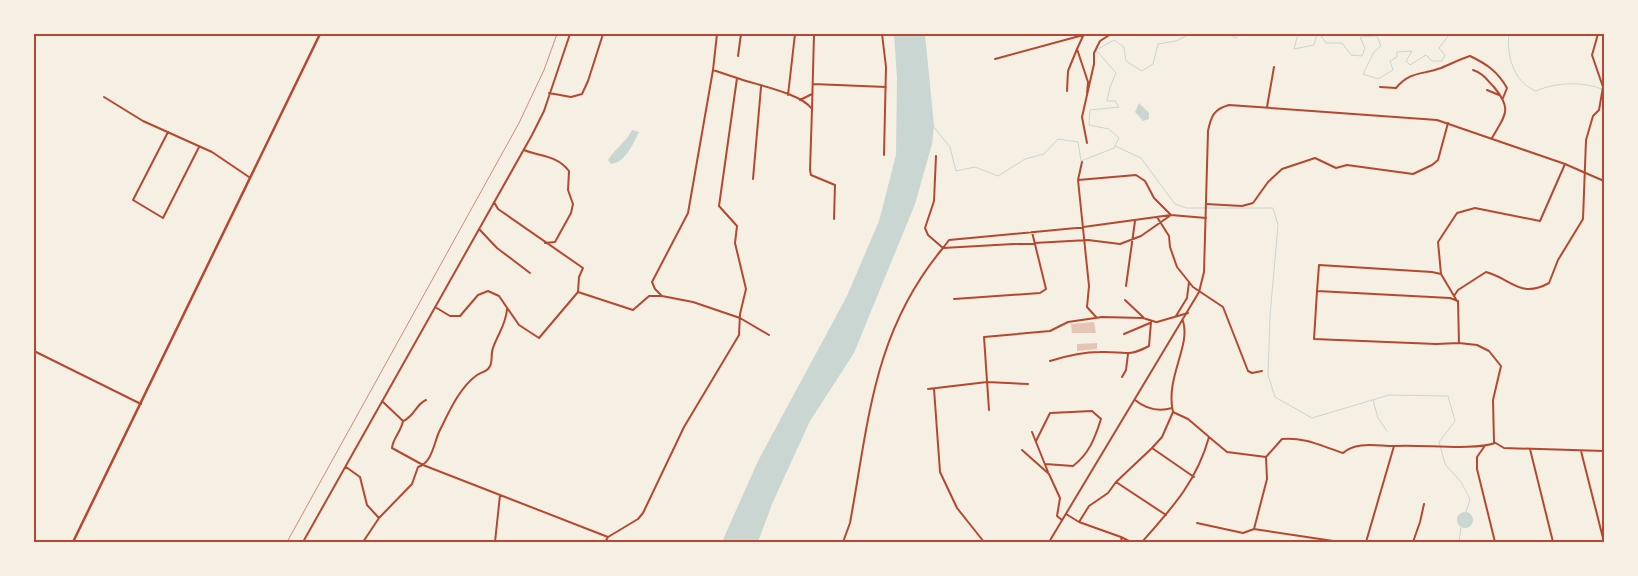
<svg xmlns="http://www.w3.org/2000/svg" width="1638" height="576" font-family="Commissioner,sans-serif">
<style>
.water{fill:#c9d6d2}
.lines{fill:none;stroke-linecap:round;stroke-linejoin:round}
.stream{stroke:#c9d6d2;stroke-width:1}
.building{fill:#e6c5b7}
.minor{stroke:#b5482f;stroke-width:2}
.tertiary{stroke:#b5482f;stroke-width:2}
.primary{stroke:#b5482f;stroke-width:2.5}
.rail{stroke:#cf8b77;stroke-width:1}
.neatline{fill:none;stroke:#b5482f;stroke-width:2}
</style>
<rect width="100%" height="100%" fill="#f6efe4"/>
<path class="water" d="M894,34H925L934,126L932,144L915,204L854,353L810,421L772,504L758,542H722L758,461L847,296L879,221L896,155L897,78Z
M1139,103L1149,113V119L1143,121L1135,112Z
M632,130L639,132C633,144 625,163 611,164L608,160C615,149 626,142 632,130Z
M1457 520a8 8 0 1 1 16 0a8 8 0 1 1-16 0Z"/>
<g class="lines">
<path class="stream" d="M1227,34L1236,38L1238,34
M1298,34L1294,49L1314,45L1317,34
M1327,34L1321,36L1326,43H1342L1351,55L1362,56L1365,48L1360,37L1377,36L1381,46L1374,52L1363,74L1378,79L1393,70L1390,61L1397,57V52L1412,51L1406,61L1410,65L1426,55L1432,61H1442L1445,55L1439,48L1449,35L1457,34
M1509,34C1506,55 1514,83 1536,91C1556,82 1584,81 1604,90
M933,126L950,147L956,171L975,167L998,176L1025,159L1044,154L1058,139L1078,142L1081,161L1114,148L1119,138L1109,129L1089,125L1090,110L1119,107L1115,101H1107L1110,87L1116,73L1096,50L1114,40L1124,47L1126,61L1142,71L1153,64L1158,44L1176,41L1191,34
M1115,146L1141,158L1175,204L1186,208H1273L1278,225L1270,316L1268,375L1275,397L1312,418L1389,395L1448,396L1455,421L1439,442L1445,464L1461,482L1470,499L1466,512
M1373,400L1378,418L1387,431
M1459,542L1461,527"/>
</g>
<path class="building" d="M1094,322L1096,333H1072L1071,324Z
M1097,343V349L1077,351V344Z"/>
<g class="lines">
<path class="minor" d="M882,34L886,67L884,155
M1083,36L1077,49L1088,82L1087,93
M738,56L741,34
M995,59L1087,34
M713,70L688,213L652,282L655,289L662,296L693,302L740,318L769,335
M1473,70C1483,73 1487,80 1494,87C1513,110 1505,115 1492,138
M737,78C756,85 801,93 812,109L810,170L811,175L835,185L834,219
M813,84L886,87
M1380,87L1396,88C1410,71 1422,75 1441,68C1451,64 1460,59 1470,56C1487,64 1498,72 1507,88L1503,98
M1487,90L1499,95
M1067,91L1068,71L1077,49
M549,93L571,97L582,94L588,81L603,34
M788,95L795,34
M104,97L143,121L212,152L249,177
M800,100L812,94
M1267,107L1274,67
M812,109L814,34
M168,132L133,200L163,218L199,147
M1087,143L1082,117L1094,64V53L1100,41L1111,34
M524,150C541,157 557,155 569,171L568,190L573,204L571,213L555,242L545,243
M936,156L934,201L925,228L928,235L943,248L949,240L1076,228L1171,215L1154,198L1145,181L1136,175L1078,180
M1082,162L1078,180L1089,286L1087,307L1096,317
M753,179L761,87
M494,202L498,209L583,268L579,277L578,292
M1206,204L1242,206L1253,203L1268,182L1282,169L1315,158L1336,168L1347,165L1413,174L1432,165L1438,160L1448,123
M1157,217L1169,236L1170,247L1177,267L1193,287L1223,307L1248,371L1252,373L1262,371
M479,229L497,248L530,273
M1441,274L1438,242L1457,213L1475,208L1540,221L1565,164
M1126,286L1135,221
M1317,291L1319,265L1432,272L1441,274L1457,301
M1454,296L1458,290L1486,272C1512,279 1520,299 1549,283L1558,260L1583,219L1586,140L1593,116L1599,110L1603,87L1592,55L1598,34
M954,299L1040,293L1046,289L1032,232
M1125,300L1143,317
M435,307L450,316H460L478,295L488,291L499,296L519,325L539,338L578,292L633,310L649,296H662
M1176,316L1187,298L1189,282
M1157,322L1188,313
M1124,334L1150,323
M1459,343L1458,301L1450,298L1317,291L1314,339L1436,344L1459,343L1477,345L1489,351L1501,366L1493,400L1494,442L1504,448L1604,451
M34,351L141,404
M1050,361C1066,356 1083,352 1100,352C1123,351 1127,358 1149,346L1151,322
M1122,377L1126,370L1128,354
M928,389L987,382L1028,384
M934,389L940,472L957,508L984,542
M1135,400C1146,409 1158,412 1172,408
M382,401L403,421C401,432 393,438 392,448L423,465L608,537L605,542
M989,410L984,337L1050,331L1068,322L1102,317L1143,318L1156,322
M1173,412C1165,378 1191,346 1183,321
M403,421C414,417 416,404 426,400
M1032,432L1048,472
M1036,441L1050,413L1092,411L1101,419C1095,438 1089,454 1073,466L1045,464
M1484,447L1477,457V469L1495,542
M1152,448L1162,437L1173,412L1188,419L1208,436
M1530,449L1553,542
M1022,450L1049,474L1060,498L1057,516L1062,520
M1581,451L1604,542
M1604,451V461
M1266,457L1282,439C1305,437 1321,446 1343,453C1356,441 1377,446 1394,446
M346,467L360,477L367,505L379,518
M1116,482L1152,448L1194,477
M1066,514L1079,522L1121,537L1122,542
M1079,522L1089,506L1108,493L1116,482L1166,515
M1197,523L1243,533L1254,529L1340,542
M608,537L638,519L643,513L684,427L739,335L740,314L746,289L735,243L737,226L719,206L737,78L713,70L717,34
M1121,537L1131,542
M303,542L532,135L544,111L570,34
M363,542L379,518L412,484L418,467C432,463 434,443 439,432C449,412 459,388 477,375C480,373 485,372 488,369C494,363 490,355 493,348C498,333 506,325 507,309
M495,542L500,495
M843,542L850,523C869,420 873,332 943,248L1088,240L1120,244L1141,236L1171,215L1206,218
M1142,542C1172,508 1197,481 1209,437L1227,452L1266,457L1267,479L1254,529
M1366,542L1394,446C1421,444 1473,451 1495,443
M1413,542L1420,522L1424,504"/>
<path class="tertiary" d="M1049,542L1199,292L1204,272L1208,131C1211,116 1214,109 1229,105L1437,120L1565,164L1604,181"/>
<path class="primary" d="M73,542L320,34"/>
<path class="rail" d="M287,542L519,123L544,70L557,34"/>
</g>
<rect width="1638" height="576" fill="none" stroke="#f6efe4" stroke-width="70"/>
<rect x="35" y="35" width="1568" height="506" class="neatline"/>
</svg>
